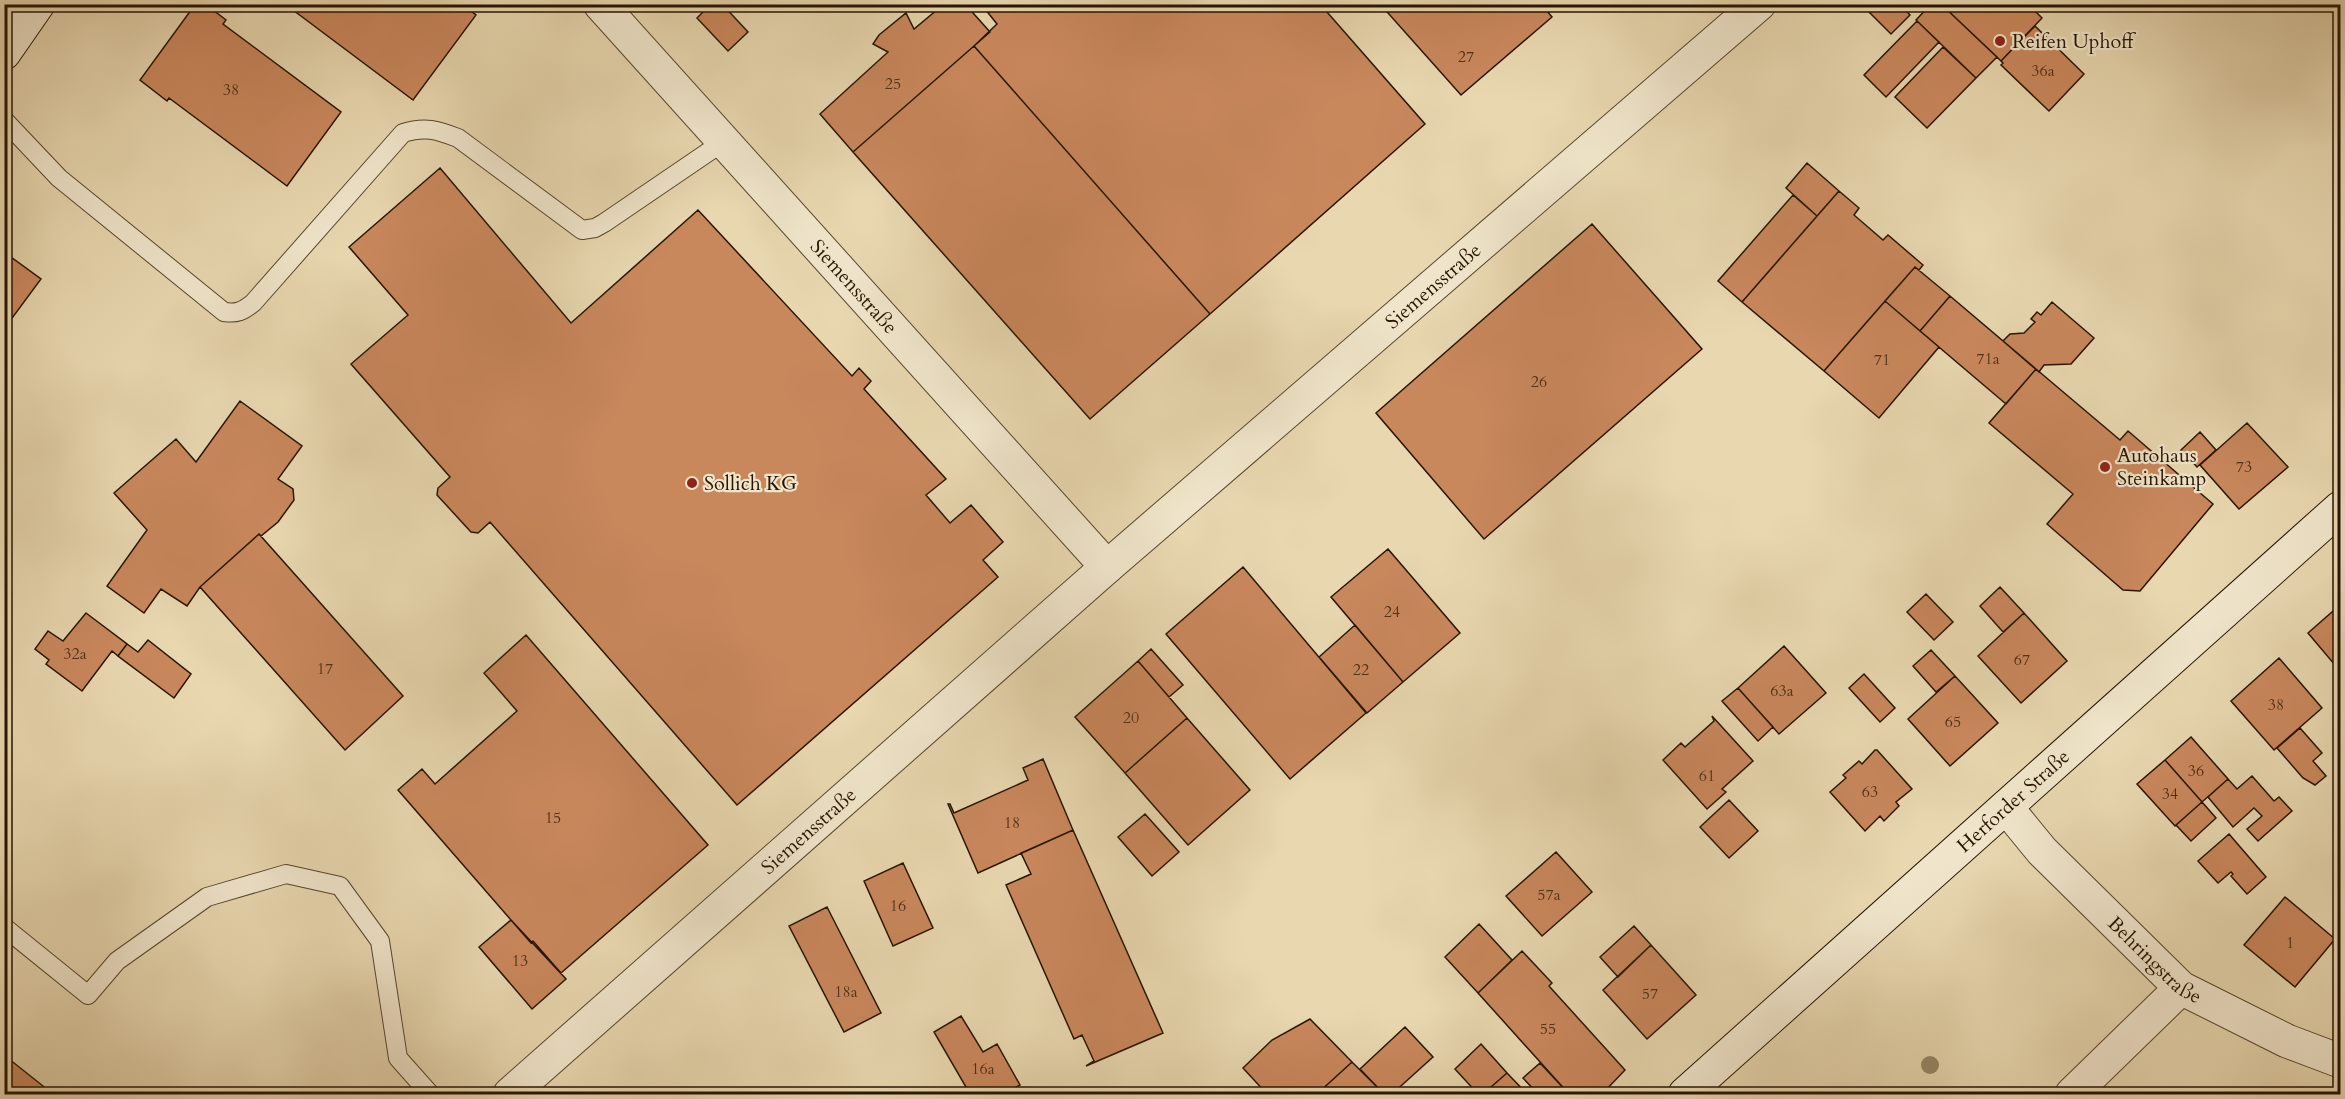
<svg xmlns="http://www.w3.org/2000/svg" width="2345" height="1099" font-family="Cardo,serif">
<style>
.building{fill:#c9875c;stroke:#271502;stroke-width:1.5}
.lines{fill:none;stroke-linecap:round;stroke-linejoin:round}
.service-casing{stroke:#57462d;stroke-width:20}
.minor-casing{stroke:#57462d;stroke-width:35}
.secondary-casing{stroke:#271502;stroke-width:35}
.service{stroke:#f0e5cb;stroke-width:18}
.minor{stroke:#f0e5cb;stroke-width:33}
.secondary{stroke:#f0e5cb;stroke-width:33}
.tree{fill:#958866}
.poi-dot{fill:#8f2418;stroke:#f0e5cb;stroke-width:2}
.labels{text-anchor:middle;stroke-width:4.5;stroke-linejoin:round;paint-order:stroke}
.number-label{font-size:16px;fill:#503218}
.poi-label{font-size:20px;fill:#271502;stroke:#f0e5cb;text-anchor:start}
.street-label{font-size:20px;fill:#271502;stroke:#f0e5cb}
</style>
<rect width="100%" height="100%" fill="#e8d7af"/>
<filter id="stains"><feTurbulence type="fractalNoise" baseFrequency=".00333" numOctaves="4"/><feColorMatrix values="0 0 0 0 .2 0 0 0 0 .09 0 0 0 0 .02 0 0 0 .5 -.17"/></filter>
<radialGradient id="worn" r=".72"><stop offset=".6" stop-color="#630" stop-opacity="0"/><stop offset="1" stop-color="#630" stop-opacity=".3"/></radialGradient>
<path class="building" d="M192,4H205L226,20L223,24L341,112L287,186L169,98L167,101L140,80L194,6Z
M285,4H462L476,15L413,100Z
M711,4H722L748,32L728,51L697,18Z
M944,4H965L990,32L853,152L820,114L888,52L873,44L879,35L906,13L914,29Z
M981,4H1320L1425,124L1210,314L974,46L997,24Z
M1380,4H1541L1552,17L1461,95Z
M1865,4H1900L1910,15L1891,34L1863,6Z
M1931,4H1941L1997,57L1976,78L1916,20Z
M1941,4H2028L2042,18L2001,61Z
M1917,21L1939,42L1886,97L1864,75Z
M2035,26L2084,74L2049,111L2001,65L2003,63L2001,61Z
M974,46L1210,314L1090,419L853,152Z
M1943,47L1976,78L1927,128L1895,97Z
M1807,163L1839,191L1817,216L1786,188Z
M440,168L571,323L698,210L852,376L859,368L871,381L864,389L946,479L926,495L950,523L971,505L1003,542L983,560L998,577L737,805L490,522L478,533L471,532L437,495L438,488L450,477L351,364L408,315L349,247Z
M1839,191L1859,208L1854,215L1883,240L1888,235L1923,265L1919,270L1915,267L1824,371L1742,302Z
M1793,195L1817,216L1742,302L1718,281Z
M1592,224L1702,349L1484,539L1376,413Z
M4,252L41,279L4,329Z
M1915,267L1950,296L1920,331L1885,301Z
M1950,296L2036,369L2006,404L1920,331Z
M1885,301L1939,347L1879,418L1824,371Z
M2052,302L2094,338L2071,364L2044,365L2039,372L2003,341L2010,334L2024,333L2035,322L2031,319L2037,312L2041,315Z
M2036,369L2120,440L2128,431L2213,504L2140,591L2123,590L2047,524L2073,494L1989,423Z
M240,401L302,446L278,479L293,489L294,500L278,522L261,536L259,534L200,587L187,606L161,589L144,613L107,586L147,530L114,493L176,439L196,462Z
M2247,423L2288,467L2239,509L2200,465Z
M2200,432L2216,450L2197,467L2181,450Z
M259,534L403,696L345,750L200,587Z
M1388,549L1460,633L1403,682L1331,597Z
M1243,567L1366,713L1290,779L1166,634Z
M2000,587L2024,613L2003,632L1980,606Z
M1926,594L1953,622L1934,640L1907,612Z
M2340,605V671L2308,633Z
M86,613L127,644L118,656L112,651L82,691L46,664L49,660L35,649L48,631L63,641Z
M2024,613L2067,661L2021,703L1978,656Z
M1355,625L1403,682L1367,713L1319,657Z
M526,635L708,845L561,973L533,941L531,943L398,790L422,769L435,784L517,711L484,673Z
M148,640L191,674L174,698L118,656L127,644L138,652Z
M1784,646L1826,693L1779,734L1738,688Z
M1151,649L1183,685L1169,697L1138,661Z
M1931,650L1955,676L1936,692L1913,666Z
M2279,658L2322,708L2274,750L2231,701Z
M1138,661L1187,718L1125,773L1075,717Z
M1864,674L1895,708L1880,722L1849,688Z
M1955,676L1998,723L1950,766L1908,719Z
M1738,688L1773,727L1758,741L1722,701Z
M1712,716L1753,761L1722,789L1726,792L1707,809L1663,760L1681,743L1685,747L1714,721Z
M1187,718L1250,790L1188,845L1125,773Z
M2300,728L2322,753L2313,761L2326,776L2315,785L2303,778L2277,748Z
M2191,737L2228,779L2202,802L2165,760Z
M1875,750H1877L1912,789L1896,802L1899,806L1884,821L1880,816L1865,831L1830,792L1846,778L1843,775L1859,761L1862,764Z
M1043,759L1073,830L978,873L948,804H950L954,813L1028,780L1023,768Z
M2165,760L2202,802L2175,826L2137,784Z
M2252,776L2274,801L2279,797L2292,811L2258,841L2247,829L2262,816L2254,808L2233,827L2208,797L2228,779L2237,789Z
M1729,800L1758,831L1729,858L1700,827Z
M2202,802L2216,818L2191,841L2176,825Z
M1145,814L1179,852L1152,876L1118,837Z
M1073,830L1163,1033L1086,1066L1094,1061L1082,1035L1074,1039L1006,885L1031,874L1021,853Z
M2229,834L2266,877L2247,894L2231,876L2233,874L2231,872L2218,883L2198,861Z
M1556,852L1592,892L1542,936L1506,896Z
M903,863L933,928L893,946L864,881Z
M2285,897L2335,939L2295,987L2244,945Z
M827,907L881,1013L844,1032L789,926Z
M511,920L566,979L532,1009L479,947Z
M1479,924L1512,960L1478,993L1445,957Z
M1634,926L1651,945L1618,977L1600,957Z
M1651,945L1696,995L1647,1039L1603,990Z
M1522,951L1552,983L1549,986L1625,1070L1602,1094H1569L1478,993Z
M961,1016L983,1052L997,1044L1020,1085L1003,1094H970L934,1032Z
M1310,1019L1352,1062L1317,1094H1267L1243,1068L1272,1040Z
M1405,1027L1433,1057L1392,1094H1384L1360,1069Z
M1481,1044L1507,1073L1483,1094H1478L1455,1069Z
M4,1055L53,1094H4Z
M1352,1062L1384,1094H1317Z
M1540,1063L1569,1094H1538L1523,1078Z
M1507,1073L1527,1094H1483Z"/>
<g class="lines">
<defs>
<path id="service" d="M4,120L59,178L224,312C237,314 243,311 253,303L403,133C425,126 437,130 458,138L582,230L595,228L604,223L723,142
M4,927L88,995L117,961L207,897L286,874L340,886L380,941L398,1058L430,1094"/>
<g id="minor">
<path id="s1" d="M600,4L1107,567"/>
<path id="s2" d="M2006,807L2042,851L2181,988L2287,1041L2340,1061"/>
<path id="s3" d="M510,1094L1107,567L1759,4"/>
<path d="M2072,1094L2181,988"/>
</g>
<g id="secondary">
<path d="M4,53L38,4"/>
<path id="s4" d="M1685,1094L2340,508"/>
</g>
</defs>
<use href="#service" class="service-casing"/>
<use href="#minor" class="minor-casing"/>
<use href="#secondary" class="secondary-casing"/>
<use href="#service" class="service"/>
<use href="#minor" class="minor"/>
<use href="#secondary" class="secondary"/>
</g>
<circle class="tree" cx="1930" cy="1065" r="9"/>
<g class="poi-dot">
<circle cx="2000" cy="41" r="6"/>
<circle cx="2105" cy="467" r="6"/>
<circle cx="692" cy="483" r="6"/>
</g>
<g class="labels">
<g class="number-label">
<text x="1466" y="62">27</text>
<text x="2043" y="76">36a</text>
<text x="893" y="89">25</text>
<text x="231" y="95">38</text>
<text x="1988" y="364">71a</text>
<text x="1882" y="365">71</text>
<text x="1539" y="387">26</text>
<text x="2244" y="472">73</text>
<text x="1392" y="617">24</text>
<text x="75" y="659">32a</text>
<text x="2022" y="665">67</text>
<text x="325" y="674">17</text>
<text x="1361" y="675">22</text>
<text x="1782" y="696">63a</text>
<text x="2276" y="710">38</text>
<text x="1131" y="723">20</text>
<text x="1953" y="727">65</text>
<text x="2196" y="776">36</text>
<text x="1707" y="781">61</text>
<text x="1870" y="797">63</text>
<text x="2170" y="799">34</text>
<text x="553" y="823">15</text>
<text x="1012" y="828">18</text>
<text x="1549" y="900">57a</text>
<text x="898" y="911">16</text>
<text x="2290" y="948">1</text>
<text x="520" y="966">13</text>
<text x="846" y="997">18a</text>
<text x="1650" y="999">57</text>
<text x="1548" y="1034">55</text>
<text x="983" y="1074">16a</text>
</g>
<g class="poi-label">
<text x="2012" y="48">Reifen Uphoff</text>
<text x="2117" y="462">Autohaus<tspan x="2117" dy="23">Steinkamp</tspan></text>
<text x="704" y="490">Sollich KG</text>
</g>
<g class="street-label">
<text dy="7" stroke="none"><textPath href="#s1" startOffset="380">Siemensstraße</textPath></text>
<text dy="7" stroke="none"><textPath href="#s3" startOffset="1227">Siemensstraße</textPath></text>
<text dy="7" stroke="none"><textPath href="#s4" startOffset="440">Herforder Straße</textPath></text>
<text dy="7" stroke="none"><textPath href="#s3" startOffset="398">Siemensstraße</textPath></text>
<text dy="7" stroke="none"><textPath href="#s2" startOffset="214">Behringstraße</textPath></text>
</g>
</g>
<rect width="2345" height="1099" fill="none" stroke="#e8d7af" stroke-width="24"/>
<rect x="6" y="6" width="2333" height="1087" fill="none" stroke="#271502" stroke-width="3"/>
<rect x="12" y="12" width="2321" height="1075" fill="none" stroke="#271502" stroke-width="1.5"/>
<rect width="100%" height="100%" filter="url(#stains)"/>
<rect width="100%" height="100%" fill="url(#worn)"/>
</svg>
